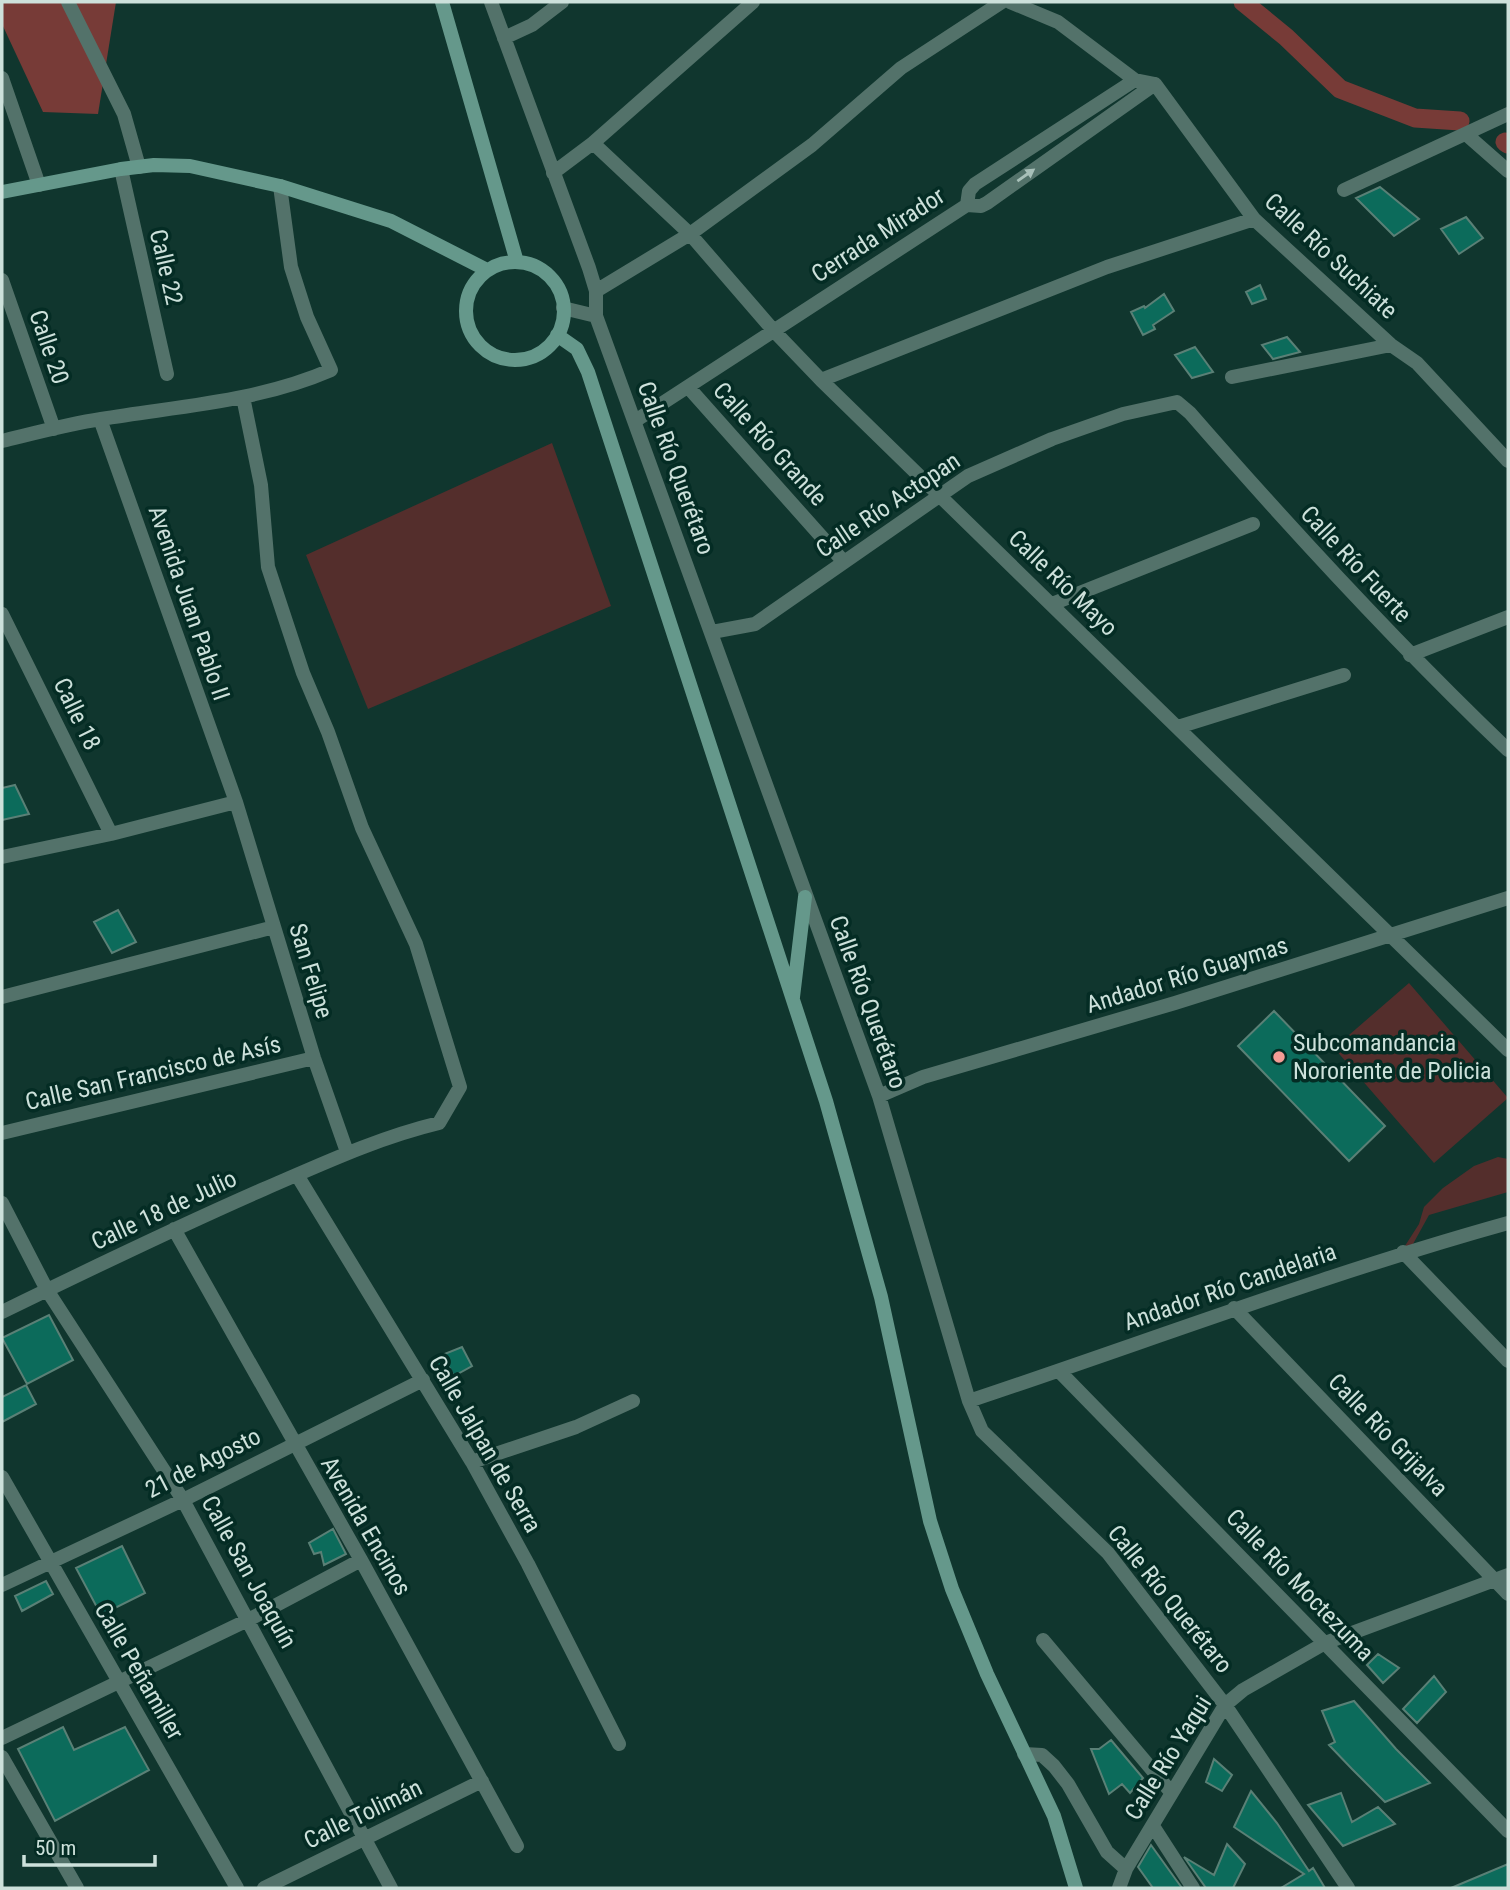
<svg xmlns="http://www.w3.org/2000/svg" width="1510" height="1890" font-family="'Roboto Condensed',sans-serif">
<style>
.green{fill:#542e2c}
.water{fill:#773b37}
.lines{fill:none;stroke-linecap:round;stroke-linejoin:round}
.canal{stroke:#773b37;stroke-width:19}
.building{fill:#0c6b5b;stroke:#5a8076;stroke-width:2}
.street{stroke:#53726a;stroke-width:14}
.secondary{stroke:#65988b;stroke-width:14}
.oneway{fill:#a8c0b9}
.poi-dot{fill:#f59c95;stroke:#042c24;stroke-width:2.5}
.labels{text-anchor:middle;stroke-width:7;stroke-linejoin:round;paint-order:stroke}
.street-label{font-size:24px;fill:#cde1db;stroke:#042c24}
.poi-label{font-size:24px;fill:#cde1db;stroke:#042c24;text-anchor:start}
</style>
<rect width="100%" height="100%" fill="#10362e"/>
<path class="green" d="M552,443L611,606L368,709L306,555Z
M1409,983L1508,1098L1434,1163L1334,1048Z
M1498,1157L1508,1159V1192L1429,1215L1413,1244L1403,1249L1419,1224L1424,1207L1443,1188L1474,1166Z"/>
<path class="water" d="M2,2H116L98,114L43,112L2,24Z"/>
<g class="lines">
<path class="canal" d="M1243,2L1286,37L1340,89L1415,118L1460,121
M1505,142L1508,144"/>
</g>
<path class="building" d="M1380,187L1419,219L1394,236L1356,198Z
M1466,217L1483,238L1459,254L1441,229Z
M1260,285L1266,299L1252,304L1246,292Z
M1164,294L1174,311L1153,325L1155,329L1143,335L1131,312L1144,306L1145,308Z
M1287,337L1300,352L1273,359L1262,345Z
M1195,347L1213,372L1192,378L1175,355Z
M15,785L29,814L2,820V788Z
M118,910L136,942L112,953L94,922Z
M1274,1011L1385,1126L1349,1161L1238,1046Z
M49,1315L73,1360L27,1384L2,1338Z
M462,1347L472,1366L454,1376L449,1367L438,1372L432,1359Z
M26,1385L36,1404L2,1422V1397Z
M333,1529L346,1554L324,1565L321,1552L314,1554L309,1543Z
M122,1546L145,1593L101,1615L76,1568Z
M46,1581L53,1594L22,1611L15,1596Z
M1378,1654L1399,1668L1383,1683L1367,1665Z
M1434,1676L1446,1692L1417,1723L1403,1709Z
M1354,1701L1396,1749L1430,1783L1385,1802L1352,1769L1329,1745L1335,1742L1322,1711Z
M63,1727L74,1750L125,1727L149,1770L55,1821L18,1749Z
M1111,1740L1143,1778L1130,1793L1122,1784L1109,1794L1091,1749H1099Z
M1214,1759L1232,1775L1222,1791L1206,1782Z
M1251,1791L1277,1823L1309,1871L1313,1868L1325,1888H1281L1304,1874L1234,1827Z
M1341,1793L1352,1822L1378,1807L1395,1824L1343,1846L1308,1805Z
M1227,1844L1245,1864L1233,1888H1206L1184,1857L1214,1875Z
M1151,1845L1174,1877L1182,1888H1153L1138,1867Z
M1508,1864V1888H1451Z"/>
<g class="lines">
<path class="street" d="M68,2L124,114L139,167
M491,2L589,268L596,291V316L879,1096L969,1401L982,1431L1108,1553L1225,1705L1348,1888
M1010,2L1058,22L1135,80L1155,84L1254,219L1391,345L1417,363L1508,461
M504,38L532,25L562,2
M2,78L39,185
M1467,135L1508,171
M593,143L690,234L774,331L821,380L1508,1050
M121,169L167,374
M553,173L593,143L753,2
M1344,190L1508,114
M967,205L981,206L987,203L1155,84
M2,280L54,429
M596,291L690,234L812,145L901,68L1002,2
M563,308L596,316
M1232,377L1391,345
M821,380L1107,267L1254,219
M689,388L844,562
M100,419L236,802L314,1058L347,1152
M635,421L967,205L969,191L975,184L1135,80
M2,441C35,433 68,424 101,419C179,406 257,402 331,370L307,317L291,267L280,186
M1052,604L1253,524
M2,614L111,834
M712,632L755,624L968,476L1052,439L1123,414L1177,402L1190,413C1292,530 1396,643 1508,750
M1410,655L1508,617
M1178,727L1344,675
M2,857L111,834L236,802
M2,997L274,927
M879,1096L923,1077L1175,1003L1508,898
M2,1133L314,1058
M297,1175L472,1462L528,1564L619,1744
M2,1203L47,1290L183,1500L391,1888
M174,1229L361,1560L517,1846
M1403,1252L1508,1361
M1234,1308L1508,1594
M2,1312C88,1270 175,1228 264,1189C322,1164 377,1138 439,1123L460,1087L416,944L362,828L328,732L303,673L268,567L261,485L243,397
M1059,1371L1508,1831
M969,1401C1149,1341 1325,1274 1508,1223
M472,1462L576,1427L633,1401
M2,1477L237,1888
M2,1585L183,1500L423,1380
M1043,1640L1170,1791
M2,1738L250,1619L361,1560
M1024,1754L1042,1755L1054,1766L1068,1784L1107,1852L1126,1869
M2,1757L77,1888
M1153,1826L1193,1888
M264,1888L482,1781
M1119,1888L1126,1869L1225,1705L1243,1690L1325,1643L1508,1575"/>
<path class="secondary" d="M442,2L517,262
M2,192L121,169L154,165L190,166L280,186L391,221L487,270
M466 311a49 49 0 1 1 98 0a49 49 0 1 1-98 0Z
M557,335L577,349L588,372L826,1101L881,1297L930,1521L952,1589L987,1674L1054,1816L1076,1888
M793,997L805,897"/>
</g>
<defs><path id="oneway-solid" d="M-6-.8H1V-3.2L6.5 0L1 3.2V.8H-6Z" transform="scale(1.75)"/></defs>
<use class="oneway" href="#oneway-solid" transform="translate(1026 175) rotate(-35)"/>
<circle class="poi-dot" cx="1279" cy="1057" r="7"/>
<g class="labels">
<g class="street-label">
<text transform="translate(878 235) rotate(-33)" y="8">Cerrada Mirador</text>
<text transform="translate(1331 256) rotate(43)" y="8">Calle Río Suchiate</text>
<text transform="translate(166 267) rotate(77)" y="8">Calle 22</text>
<text transform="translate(49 347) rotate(71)" y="8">Calle 20</text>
<text transform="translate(770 444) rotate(48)" y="8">Calle Río Grande</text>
<text transform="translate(676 468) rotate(70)" y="8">Calle Río Querétaro</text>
<text transform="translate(888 505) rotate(-34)" y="8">Calle Río Actopan</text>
<text transform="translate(1356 564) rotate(47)" y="8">Calle Río Fuerte</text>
<text transform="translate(1063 583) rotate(44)" y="8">Calle Río Mayo</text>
<text transform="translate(189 603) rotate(71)" y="8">Avenida Juan Pablo II</text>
<text transform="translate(77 714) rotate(64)" y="8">Calle 18</text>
<text transform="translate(311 971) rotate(73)" y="8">San Felipe</text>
<text transform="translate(1187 975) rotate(-17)" y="8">Andador Río Guaymas</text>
<text transform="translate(868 1002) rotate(70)" y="8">Calle Río Querétaro</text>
<text transform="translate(153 1073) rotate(-13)" y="8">Calle San Francisco de Asís</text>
<text transform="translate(164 1210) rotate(-25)" y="8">Calle 18 de Julio</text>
<text transform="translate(1230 1287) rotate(-19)" y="8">Andador Río Candelaria</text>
<text transform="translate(1388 1435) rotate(46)" y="8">Calle Río Grijalva</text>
<text transform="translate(485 1444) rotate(60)" y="8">Calle Jalpan de Serra</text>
<text transform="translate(203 1463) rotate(-27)" y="8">21 de Agosto</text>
<text transform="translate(366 1526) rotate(60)" y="8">Avenida Encinos</text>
<text transform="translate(249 1572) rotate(61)" y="8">Calle San Joaquín</text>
<text transform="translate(1300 1585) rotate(46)" y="8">Calle Río Moctezuma</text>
<text transform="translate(1170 1599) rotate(51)" y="8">Calle Río Querétaro</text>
<text transform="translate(139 1671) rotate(60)" y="8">Calle Peñamiller</text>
<text transform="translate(1168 1758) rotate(-58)" y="8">Calle Río Yaqui</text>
<text transform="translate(363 1814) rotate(-26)" y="8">Calle Tolimán</text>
</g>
<g class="poi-label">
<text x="1293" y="1051">Subcomandancia<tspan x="1293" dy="28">Nororiente de Policia</tspan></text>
</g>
</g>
<rect width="1510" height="1890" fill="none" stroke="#cde1db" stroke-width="7"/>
<path d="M24 1855v10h131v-10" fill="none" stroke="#cde1db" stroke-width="3.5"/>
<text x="35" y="1855" font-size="21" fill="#cde1db" stroke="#042c24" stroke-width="5" paint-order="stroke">50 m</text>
</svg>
